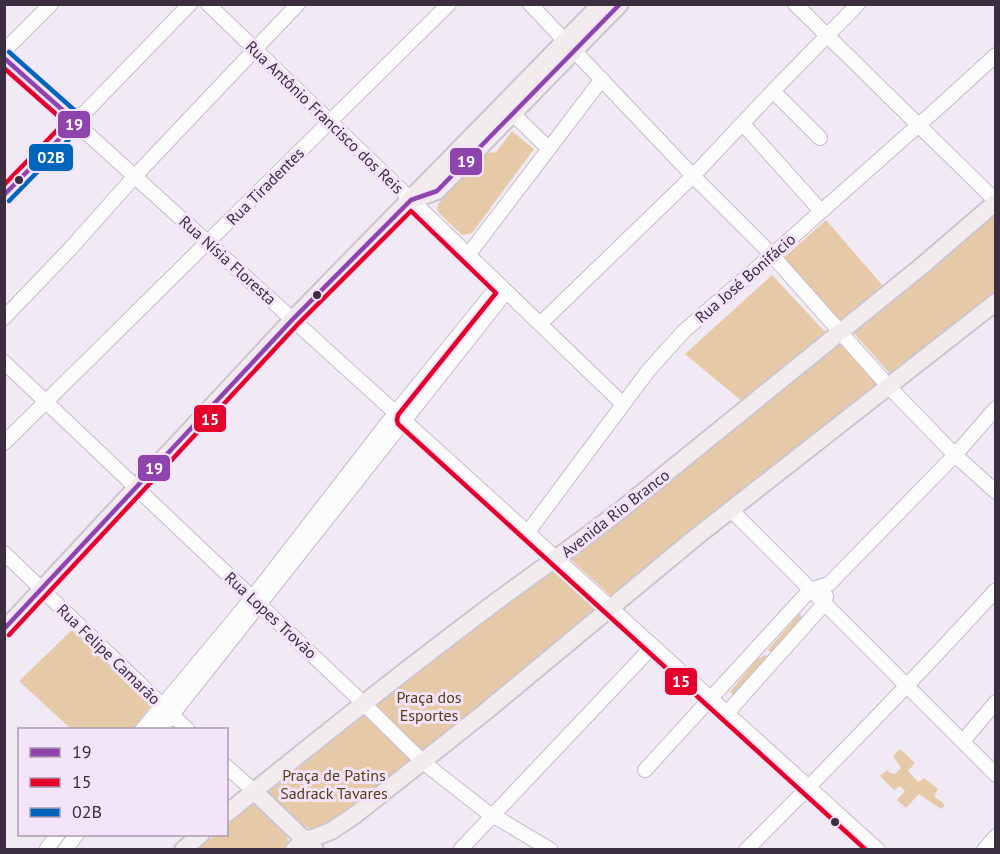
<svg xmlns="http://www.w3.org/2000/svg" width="1000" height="854" font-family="'PT Sans',sans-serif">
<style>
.green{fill:#e6caa8}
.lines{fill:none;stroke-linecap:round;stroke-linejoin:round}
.minor-casing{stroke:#c6bbca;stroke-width:16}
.major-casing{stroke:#ccc5ce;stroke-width:20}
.minor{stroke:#fdfcfd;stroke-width:14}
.major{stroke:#f3ecee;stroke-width:16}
.bus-1-casing{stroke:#f3e4f9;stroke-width:9}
.bus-2-casing{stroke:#f3e4f9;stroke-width:9}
.bus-3-casing{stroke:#f3e4f9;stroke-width:9}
.bus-1{stroke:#8e44ad;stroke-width:4.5}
.bus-2{stroke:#e4002b;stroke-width:4.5}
.bus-3{stroke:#0065bd;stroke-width:4.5}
.bus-dot{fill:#3c2d41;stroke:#f3e4f9;stroke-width:2}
.labels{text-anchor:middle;stroke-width:6;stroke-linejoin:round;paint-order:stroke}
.street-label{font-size:16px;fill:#3c2d41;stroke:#f3e4f9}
.park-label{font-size:16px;fill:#563d14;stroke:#f3e4f9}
.line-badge{stroke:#f3e4f9;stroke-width:2}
.badge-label{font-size:16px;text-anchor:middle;font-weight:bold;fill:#fff}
</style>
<rect width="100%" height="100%" fill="#f1e9f4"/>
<path class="green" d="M512,131L534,149L472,233L462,235L439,213L437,209L438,204L486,153L496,152Z
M995,210V291L891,375L853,332Z
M826,220L883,286L839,321L781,260Z
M772,275L826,333L743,402L685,354Z
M842,340L880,382L612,597L569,558Z
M556,570L597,602L602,608L426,753L374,707L375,703L508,598Z
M799,614L801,615L802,617L801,620L777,649L771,652L768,650Z
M72,630L151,706L133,729H71L19,681Z
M765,655L767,656C762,669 743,685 733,695L730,692L756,660Z
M366,713L415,762L326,826C316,829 310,830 301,824L269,792Z
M900,749L915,763L908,771L918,782L924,778L938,789L934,796L945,805L941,809L919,794L906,808L897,800L905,791L900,786L894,790L880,776L887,770L892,774L896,773L901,768L893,756Z
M256,802C267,814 295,832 286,849L196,850L215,835L226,834L227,825Z"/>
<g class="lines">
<defs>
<path id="minor" d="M208,4L623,404
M530,4L693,176L772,255L889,387L955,455L996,492
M795,4L996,201
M4,51L51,4
M4,58L878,850
M773,91L820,138
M507,108L548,148
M743,124L821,211
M4,196L190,4
M468,255L602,79
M4,318L70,249L135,176L298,4
M540,324L693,176L773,91L858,4
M4,362L363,703L423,762L484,810L551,850
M4,443L449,4
M731,510L996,775
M528,532L648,371L684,331L772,255L939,107L996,55
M4,553L188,730
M727,713L825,603L826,596
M142,730L252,598L396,412L499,285
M160,730L506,292
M963,741L996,702
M226,766L254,791
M645,770L810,590L829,584L955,455L996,408
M46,850L58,834
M65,850L77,834
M460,850L653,646
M746,850C831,765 915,679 996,590
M984,850L996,836"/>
<path id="major" d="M415,199L437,191L620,4
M4,630L293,319L601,4
M254,791L315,850
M226,814C313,743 400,674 489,607C533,574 579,543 622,509L923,265L996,202
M183,850L201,834
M294,850L304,839L313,838L331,831L355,815L485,712L696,537L996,302"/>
</defs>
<use href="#minor" class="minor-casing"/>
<use href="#major" class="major-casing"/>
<use href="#minor" class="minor"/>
<use href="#major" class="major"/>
<defs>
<path id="bus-1" d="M4,58L76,122L4,195
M4,629L293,319L411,200L437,191L620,4"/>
<path id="bus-2" d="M4,68L65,122L4,185
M9,635L298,324L411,211L496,293L398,415L397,420L398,424L866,850"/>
<path id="bus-3" d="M9,52L81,116L83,122L81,127L9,201"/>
</defs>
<use href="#bus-1" class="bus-1-casing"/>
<use href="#bus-2" class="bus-2-casing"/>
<use href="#bus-3" class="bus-3-casing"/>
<use href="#bus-1" class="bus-1"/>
<use href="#bus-2" class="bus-2"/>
<use href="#bus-3" class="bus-3"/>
</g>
<g class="bus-dot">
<circle cx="19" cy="180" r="5"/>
<circle cx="317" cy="295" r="5"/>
<circle cx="835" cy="822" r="5"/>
</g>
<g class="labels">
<g class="street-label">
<text transform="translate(325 117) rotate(44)" y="6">Rua Antônio Francisco dos Reis</text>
<text transform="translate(265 186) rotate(-45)" y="6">Rua Tiradentes</text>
<text transform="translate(228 260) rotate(42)" y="6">Rua Nísia Floresta</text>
<text transform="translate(745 278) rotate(-41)" y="6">Rua José Bonifácio</text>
<text transform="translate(615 513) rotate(-38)" y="6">Avenida Rio Branco</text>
<text transform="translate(271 615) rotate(43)" y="6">Rua Lopes Trovão</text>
<text transform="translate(109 654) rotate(44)" y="6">Rua Felipe Camarão</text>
</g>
<g class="park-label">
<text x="429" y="703">Praça dos<tspan x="429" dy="18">Esportes</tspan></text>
<text x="334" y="781">Praça de Patins<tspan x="334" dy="18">Sadrack Tavares</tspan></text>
</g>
</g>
<g class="line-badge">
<rect x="57" y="110" width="34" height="29" rx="6" fill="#8e44ad"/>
<rect x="28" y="143" width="46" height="29" rx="6" fill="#0065bd"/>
<rect x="449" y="147" width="34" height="29" rx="6" fill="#8e44ad"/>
<rect x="193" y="404" width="34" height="29" rx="6" fill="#e4002b"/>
<rect x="137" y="454" width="34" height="28" rx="6" fill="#8e44ad"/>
<rect x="664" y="667" width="34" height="29" rx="6" fill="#e4002b"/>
</g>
<g class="badge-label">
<text x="74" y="130">19</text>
<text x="51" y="163">02B</text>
<text x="466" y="167">19</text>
<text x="210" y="425">15</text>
<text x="154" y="474">19</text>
<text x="681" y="687">15</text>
</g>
<rect width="1000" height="854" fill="none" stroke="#3c2d41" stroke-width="12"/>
<rect x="18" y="728" width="210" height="108" fill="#f3e4f9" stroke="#aa9baf" stroke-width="1.5"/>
<rect x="30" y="748" width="30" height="9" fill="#8e44ad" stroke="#aa9baf" stroke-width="1.5"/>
<text x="72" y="758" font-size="18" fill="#3c2d41">19</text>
<rect x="30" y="778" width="30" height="9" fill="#e4002b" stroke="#aa9baf" stroke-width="1.5"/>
<text x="72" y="788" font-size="18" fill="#3c2d41">15</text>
<rect x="30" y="808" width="30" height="9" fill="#0065bd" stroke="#aa9baf" stroke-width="1.5"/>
<text x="72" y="818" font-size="18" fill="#3c2d41">02B</text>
</svg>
